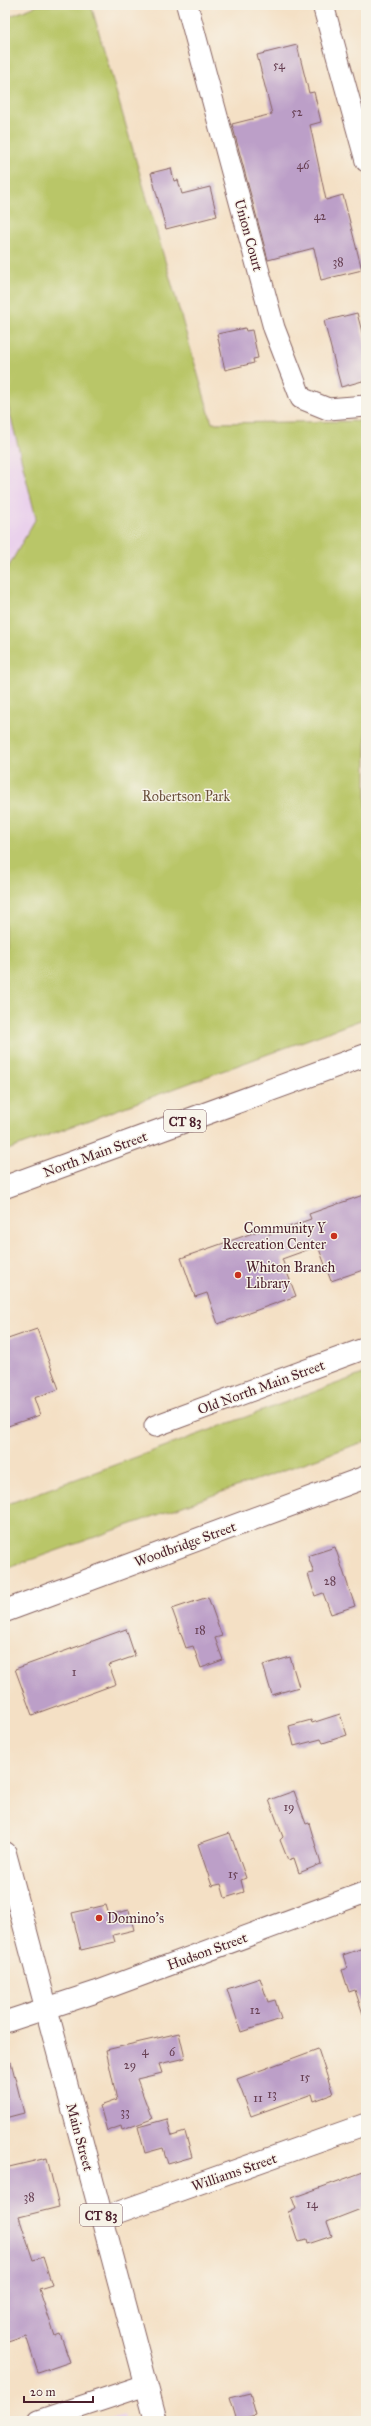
<svg xmlns="http://www.w3.org/2000/svg" width="371" height="2426" font-family="'IM FELL Great Primer',serif">
<style>
.built{fill:#ead1ec}
.green{fill:#b9c667;stroke:#827249}
.building{fill:#bc9fc8}
.lines{fill:none;stroke-linecap:round;stroke-linejoin:round}
.minor-casing{stroke:#866361;stroke-width:23}
.secondary-casing{stroke:#866361;stroke-width:24}
.primary-casing{stroke:#866361;stroke-width:24}
.minor{stroke:#fff;stroke-width:21}
.secondary{stroke:#fff;stroke-width:22}
.primary{stroke:#fff;stroke-width:22}
.poi-dot{fill:#c8321e;stroke:#f7f3e8;stroke-width:1.5}
.labels{text-anchor:middle;stroke-width:3;stroke-linejoin:round;paint-order:stroke}
.number-label{font-size:12px;fill:#663f52}
.shield{fill:#f7f3e8;stroke:#7e5f64;stroke-width:1}
.shield-label{font-size:13px;font-weight:bold;fill:#4a1f2b}
.street-label{font-size:14px;fill:#4a1f2b;stroke:#f7f3e8}
.park-label{font-size:14px;fill:#6b513d;stroke:#f7f3e8}
.poi-label{font-size:14px;fill:#4a1f2b;stroke:#f7f3e8;text-anchor:start}
</style>
<rect width="100%" height="100%" fill="#f7f3e8"/>
<filter id="ink" filterUnits="userSpaceOnUse"><feTurbulence type="fractalNoise" baseFrequency=".025" numOctaves="2"/><feDisplacementMap in="SourceGraphic" scale="8" xChannelSelector="R" yChannelSelector="G"/><feConvolveMatrix kernelMatrix="1 2 1 2 8 2 1 2 1" color-interpolation-filters="sRGB"/></filter>
<filter id="wash" filterUnits="userSpaceOnUse"><feTurbulence type="fractalNoise" baseFrequency=".012" numOctaves="4" result="noise"/><feDisplacementMap in="SourceGraphic" scale="16" xChannelSelector="R" yChannelSelector="G"/><feGaussianBlur stdDeviation="0.9" result="paint"/><feColorMatrix in="noise" values="0 0 0 0 0 0 0 0 0 0 0 0 0 0 0 0 0 1.4 0 .05"/><feComposite in="paint" operator="in"/></filter>
<g filter="url(#wash)">
<rect width="100%" height="100%" fill="#f4e0c5"/>
<path class="built" d="M5,394L36,518L5,573Z
M123,2414L125,2421H102Z"/>
<path class="green" d="M39,5H91L212,423L366,421V1018L5,1151V573L36,518L5,394V18Z
M366,1373V1441L5,1569V1505Z"/>
<g id="blocks">
<path class="building" d="M297,45L309,93L314,92L321,122L310,125L326,200L343,195L362,270L321,280L314,248L268,260L232,124L272,114L257,55Z
M171,168L174,181L178,180L182,194L210,187L217,216L166,229L151,173Z
M357,313L366,347V380L341,387L324,321Z
M245,328L246,331L252,330L258,358L253,359L254,363L225,370L217,334Z
M366,1194V1269L331,1281L318,1246L282,1259L296,1296L218,1324L207,1293L195,1297L181,1258L267,1228L269,1234L311,1219L309,1214Z
M37,1329L59,1389L34,1398L40,1415L5,1427V1340Z
M335,1547L355,1606L331,1614L323,1593L315,1596L308,1574L314,1573L308,1556Z
M208,1597L222,1636L215,1638L223,1660L201,1668L193,1646L186,1648L172,1609Z
M126,1629L135,1656L109,1665L116,1684L32,1715L15,1669Z
M290,1657L299,1687L272,1695L263,1665Z
M340,1714L347,1735L323,1743L321,1739L294,1746L289,1726L311,1720L312,1723Z
M294,1791L306,1824L309,1823L321,1864L299,1873L294,1858L288,1860L280,1840L283,1837L269,1800Z
M230,1833L246,1878L241,1880L244,1892L225,1898L221,1884L212,1886L198,1844Z
M106,1905L109,1915L129,1910L134,1930L113,1935L115,1942L81,1950L72,1913Z
M366,1947V2013L363,2014L355,1990L349,1992L342,1970L347,1968L343,1955Z
M260,1978L268,2002L275,2000L281,2019L241,2032L227,1989Z
M179,2033L185,2058L159,2064L162,2073L137,2079L152,2119L122,2130L121,2126L107,2131L100,2106L117,2100L106,2050Z
M318,2049L333,2094L314,2101L312,2094L251,2116L237,2079Z
M11,2062L24,2113L5,2118V2063Z
M167,2119L172,2136L185,2132L192,2157L168,2164L163,2148L145,2153L138,2127Z
M47,2158L59,2207L19,2217L33,2260L43,2257L52,2285L39,2289L55,2336L60,2334L70,2362L38,2373L26,2336L5,2343V2186H8L5,2168Z
M366,2171V2207L327,2222L332,2236L308,2244L307,2240L298,2242L288,2212L296,2209L292,2198Z
M250,2393L256,2415L237,2421L230,2398Z"/>
</g>
</g>
<g filter="url(#ink)">
<use href="#blocks" fill-opacity="0" stroke="#866361" stroke-width="1"/>
<g class="lines">
<defs>
<path id="minor" d="M187,5L274,328L301,398L328,409L366,406
M323,5L366,161
M155,1426L366,1348
M5,2022L96,1992L366,1892
M102,2218L366,2124
M38,2421L146,2385"/>
<path id="secondary" d="M5,1611L366,1477"/>
<path id="primary" d="M5,1187L366,1055
M5,1853L156,2421"/>
</defs>
<use href="#minor" class="minor-casing"/>
<use href="#secondary" class="secondary-casing"/>
<use href="#primary" class="primary-casing"/>
<use href="#minor" class="minor"/>
<use href="#secondary" class="secondary"/>
<use href="#primary" class="primary"/>
</g>
</g>
<g class="poi-dot">
<circle cx="334" cy="1236" r="4"/>
<circle cx="238" cy="1275" r="4"/>
<circle cx="99" cy="1918" r="4"/>
</g>
<g class="labels">
<g class="number-label">
<text x="279" y="69">54</text>
<text x="297" y="116">52</text>
<text x="303" y="169">46</text>
<text x="320" y="220">42</text>
<text x="338" y="266">38</text>
<text x="330" y="1585">28</text>
<text x="200" y="1634">18</text>
<text x="74" y="1676">1</text>
<text x="289" y="1811">19</text>
<text x="233" y="1878">15</text>
<text x="255" y="2014">12</text>
<text x="145" y="2055">4</text>
<text x="172" y="2056">6</text>
<text x="130" y="2069">29</text>
<text x="305" y="2081">15</text>
<text x="272" y="2098">13</text>
<text x="258" y="2102">11</text>
<text x="125" y="2116">33</text>
<text x="29" y="2201">38</text>
<text x="312" y="2208">14</text>
</g>
<g class="shield">
<rect x="164" y="1110" width="42" height="22" rx="3"/>
<rect x="80" y="2204" width="42" height="22" rx="3"/>
</g>
<g class="shield-label">
<text x="185" y="1126">CT 83</text>
<text x="101" y="2220">CT 83</text>
</g>
<g class="street-label">
<text transform="translate(249 235) rotate(75)" y="5">Union Court</text>
<text transform="translate(95 1154) rotate(-20)" y="5">North Main Street</text>
<text transform="translate(261 1387) rotate(-20)" y="5">Old North Main Street</text>
<text transform="translate(185 1544) rotate(-20)" y="5">Woodbridge Street</text>
<text transform="translate(207 1951) rotate(-20)" y="5">Hudson Street</text>
<text transform="translate(80 2137) rotate(75)" y="5">Main Street</text>
<text transform="translate(234 2172) rotate(-19)" y="5">Williams Street</text>
</g>
<g class="park-label">
<text x="186" y="801">Robertson Park</text>
</g>
<g class="poi-label">
<text x="326" y="1233" text-anchor="end">Community Y<tspan x="326" dy="16">Recreation Center</tspan></text>
<text x="246" y="1272">Whiton Branch<tspan x="246" dy="16">Library</tspan></text>
<text x="107" y="1923">Domino's</text>
</g>
</g>
<rect width="371" height="2426" fill="none" stroke="#f7f3e8" stroke-width="20"/>
<path d="M24 2396v6h69v-6" fill="none" stroke="#4a1f2b" stroke-width="2"/>
<text x="30" y="2396" font-size="12" fill="#4a1f2b" stroke="#f7f3e8" stroke-width="3" paint-order="stroke">20 m</text>
</svg>
